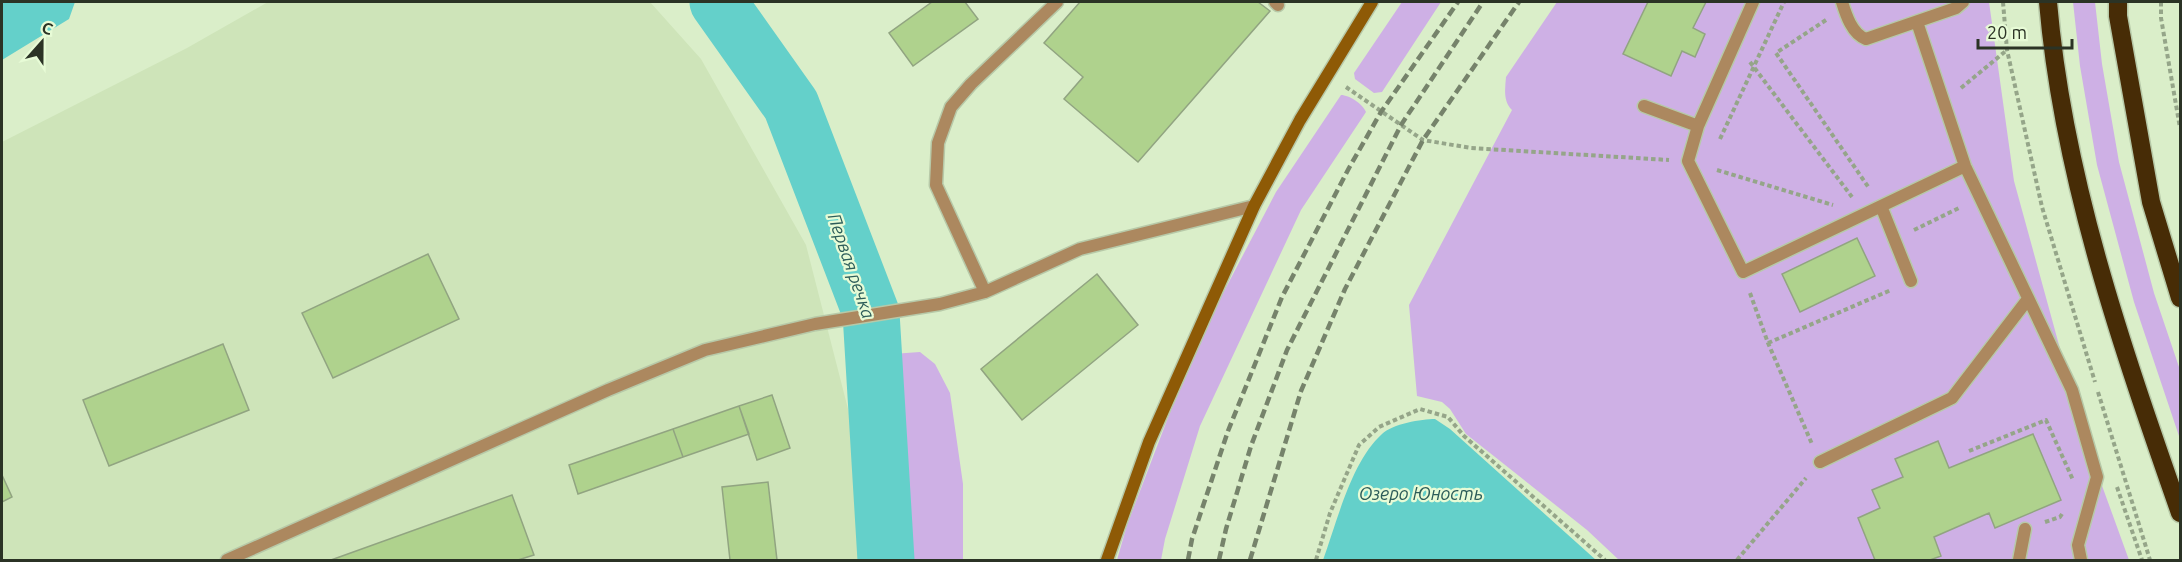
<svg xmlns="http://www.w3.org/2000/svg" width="2182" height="562" font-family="Ubuntu,sans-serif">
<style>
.built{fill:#cee4b9}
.green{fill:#ceb0e5}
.water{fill:#64d0ca}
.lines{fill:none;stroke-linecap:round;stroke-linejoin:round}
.river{stroke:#64d0ca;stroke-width:57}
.building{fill:#afd28d;stroke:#91a481;stroke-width:1.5}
.lane-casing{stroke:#b7c9a8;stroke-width:15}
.secondary-casing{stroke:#b7c9a8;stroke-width:15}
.highway-casing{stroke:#b7c9a8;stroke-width:21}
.path{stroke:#95a589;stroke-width:4;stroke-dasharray:4.5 3;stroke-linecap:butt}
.lane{stroke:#ac885f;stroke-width:12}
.secondary{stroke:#8e5a06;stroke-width:12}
.highway{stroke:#472c06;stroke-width:18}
.rail{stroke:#76836b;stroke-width:4.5;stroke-dasharray:9 4.5;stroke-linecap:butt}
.labels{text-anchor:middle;stroke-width:4.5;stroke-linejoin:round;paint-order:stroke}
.water-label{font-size:18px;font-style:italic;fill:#2c5c59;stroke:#e7fbd6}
</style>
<rect width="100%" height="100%" fill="#daeec9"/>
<path class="built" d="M268,2H650L701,59L806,245L868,487L874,560H2V142L187,48Z"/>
<path class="green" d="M1402,2H1441L1382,92L1374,93L1355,79L1354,73Z
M1557,2H1989L2014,181L2084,436L2129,560H1619L1587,530L1466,434L1450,409L1442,402L1417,396L1409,305L1512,110C1503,101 1505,89 1506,77Z
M2073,2H2095L2102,64L2119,162L2154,293L2180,370V439L2134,302L2097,165L2080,66Z
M1341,95C1349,95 1363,104 1366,112L1301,210L1200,426L1165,539L1161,560H1117L1127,525L1169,415L1220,299L1276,192Z
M920,352L935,364L950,393L963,484V560H886L879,482L867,375L871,362L892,354Z"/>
<path class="water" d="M2,2H75L69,19L2,60Z
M1435,419L1450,429L1596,560H1323C1337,522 1351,462 1382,434C1392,424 1422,419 1435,419Z"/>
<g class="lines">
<path class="river" d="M718,2L791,105L871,313L886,560"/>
</g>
<path class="building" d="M932,2H965L978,19L913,66L889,33Z
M1080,2H1258L1270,11L1138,162L1064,99L1083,77L1044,43Z
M1648,2H1706L1693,28L1705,34L1695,57L1682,51L1671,76L1623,54Z
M1857,238L1875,276L1800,312L1782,274Z
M428,254L459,319L333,378L302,313Z
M1097,274L1138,325L1022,420L981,369Z
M223,344L249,410L109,466L83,400Z
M772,395L790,448L757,460L739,406Z
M739,406L749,434L683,457L673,429Z
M673,429L683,457L578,494L569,465Z
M2033,434L2061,500L1995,528L1989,513L1934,537L1941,556L1930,560H1875L1858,518L1880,508L1872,490L1903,477L1895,459L1938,441L1949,468Z
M2,475L12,497L2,502Z
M768,482L777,560H730L722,487Z
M512,495L534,555L518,560H331Z"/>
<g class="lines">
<defs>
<path id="lane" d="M1275,2L1278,5
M1753,2L1698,126L1688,161L1743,272L1965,166
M1842,2C1846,15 1852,34 1866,39L1956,8L1963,2
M1917,22L1965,166L2072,390L2097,477L2078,545L2081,560
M1644,106L1698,126
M1881,206L1911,281
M985,292L936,185L938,143L951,107L971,84L1057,2
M1820,462L1952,398L2028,299
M227,560L608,390L705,350L815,324L940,304L985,292L1080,249L1254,206
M2019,560L2025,529"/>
<path id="secondary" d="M1107,560L1149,442L1254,206L1300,120L1372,2"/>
<path id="highway" d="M2048,2C2063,178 2122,347 2180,513
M2118,2V16L2151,202L2180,298"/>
</defs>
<use href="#lane" class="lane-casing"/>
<use href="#secondary" class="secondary-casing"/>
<use href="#highway" class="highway-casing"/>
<path class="path" d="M2003,2L2007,50L2042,207L2095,382
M2161,2V18L2180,128
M1826,20L1776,53L1869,188
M1750,62L1852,197
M1346,87L1423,140L1471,148L1669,160
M1961,88L2007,50
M1720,139L1784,2
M1717,170L1833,205
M1914,230L1961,207
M1750,293L1768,343L1812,444
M1768,343L1891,290
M2098,392L2150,560
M1969,451L2046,420L2073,480
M2117,487L2142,560
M2045,522L2060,517L2062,514
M1316,560L1330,513L1359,445L1379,427L1420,409L1448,417L1464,436L1605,560
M1737,560L1806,478"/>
<use href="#lane" class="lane"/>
<use href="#secondary" class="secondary"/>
<use href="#highway" class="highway"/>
<path class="rail" d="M1188,560L1192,539L1228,431L1282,297L1349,168L1381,112L1458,2
M1219,560L1226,529L1251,446L1287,350L1401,125L1483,2
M1250,560L1301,391L1345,289L1423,140L1519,2"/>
</g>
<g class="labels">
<g class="water-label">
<text transform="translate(851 266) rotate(71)" y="6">Первая речка</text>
<text x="1421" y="500">Озеро Юность</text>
</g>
</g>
<rect width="2182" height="562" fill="none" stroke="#2b3325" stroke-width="6"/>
<g transform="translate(42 42) rotate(21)" stroke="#e7fbd6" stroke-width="4.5" paint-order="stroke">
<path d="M0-4.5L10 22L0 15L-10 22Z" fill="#2b3325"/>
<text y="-9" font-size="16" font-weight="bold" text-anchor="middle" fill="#2b3325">С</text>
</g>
<path d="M1978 39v9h94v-9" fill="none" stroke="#2b3325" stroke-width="3"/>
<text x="1987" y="39" font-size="18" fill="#2b3325" stroke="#e7fbd6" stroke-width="4.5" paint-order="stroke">20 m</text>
</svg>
